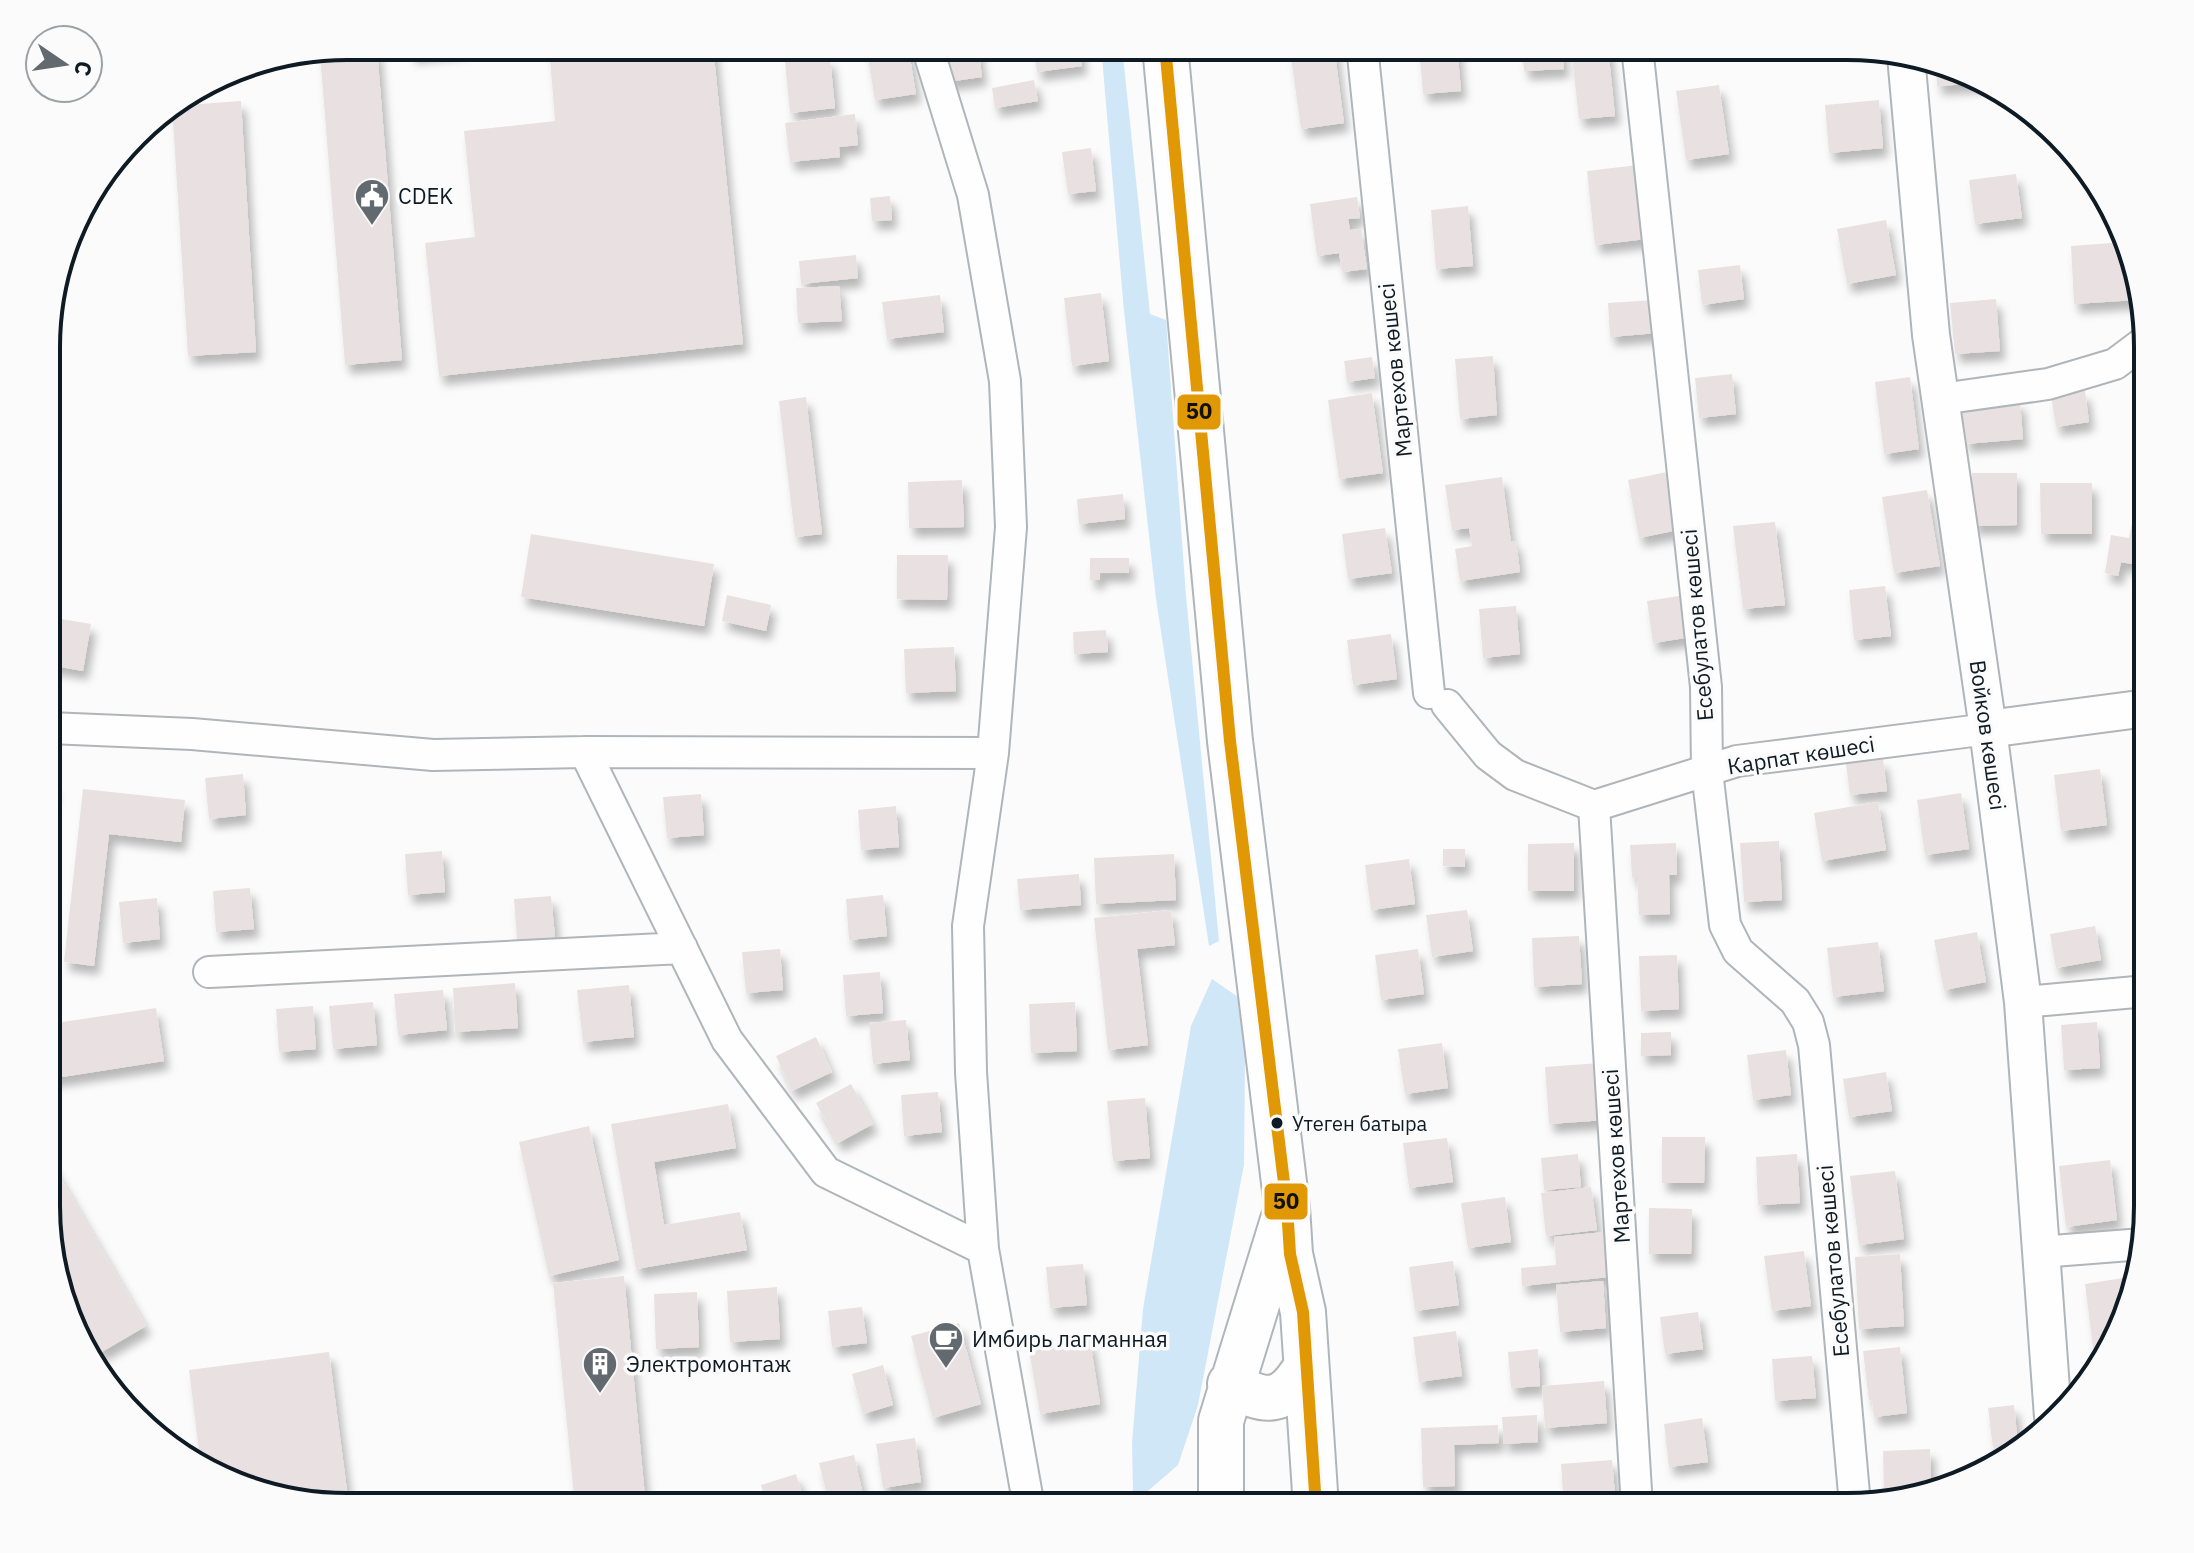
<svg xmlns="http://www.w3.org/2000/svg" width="2194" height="1553" font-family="'IBM Plex Sans',sans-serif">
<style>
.green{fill:#d0e7f8}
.building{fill:#e9e1e1;filter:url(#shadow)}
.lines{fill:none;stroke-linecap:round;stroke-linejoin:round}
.minor-casing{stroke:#afb5b9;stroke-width:34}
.tertiary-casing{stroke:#afb5b9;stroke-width:40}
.primary-casing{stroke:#afb5b9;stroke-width:48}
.minor{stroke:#fefefe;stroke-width:30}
.tertiary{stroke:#fefefe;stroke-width:36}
.primary{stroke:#fefefe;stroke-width:44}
.bus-1-casing{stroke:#fbfbfb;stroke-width:18}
.bus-1{stroke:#e09804;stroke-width:12}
.bus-dot{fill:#0f1b24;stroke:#fbfbfb;stroke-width:3}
.labels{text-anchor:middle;stroke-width:7;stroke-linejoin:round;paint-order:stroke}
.bus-label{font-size:20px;fill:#0f1b24;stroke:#fbfbfb;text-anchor:start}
.poi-label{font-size:22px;fill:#0f1b24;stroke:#fbfbfb;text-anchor:start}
.street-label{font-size:22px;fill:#0f1b24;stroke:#fbfbfb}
.rim{fill:none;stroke:#0f1b24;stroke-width:4}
.line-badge{stroke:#fbfbfb;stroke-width:3}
.pale-badge-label{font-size:22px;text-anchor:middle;font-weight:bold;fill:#111}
</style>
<defs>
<filter id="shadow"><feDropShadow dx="5" dy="9" stdDeviation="4" flood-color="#0004"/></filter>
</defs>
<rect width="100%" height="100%" fill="#fbfbfb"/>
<path class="green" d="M1101,46H1122L1150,314L1166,320L1186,596L1219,941L1209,946L1156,599L1124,311Z
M1212,979L1241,999L1245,1054L1244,1165L1198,1405L1178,1465L1142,1496L1133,1493L1132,1443L1143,1309L1191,1026Z"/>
<path class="building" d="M410,46H465V48L411,55Z
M549,46H713L743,344L439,376L425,243L475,237L464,131L555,121Z
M866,46H908L916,94L875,100Z
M942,46H978L982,77L947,82Z
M1034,46H1080L1082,66L1037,72Z
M1313,46H1334L1344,123L1301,129L1290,50Z
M1419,46H1457L1461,91L1423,94Z
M1522,46H1562L1564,69L1524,71Z
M1571,47H1608L1615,116L1579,119Z
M377,49L402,360L345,365L320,54Z
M830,58L835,108L790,113L785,62Z
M1936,63L1962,69L1987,83L1937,86Z
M1034,80L1038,101L995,108L992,88Z
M1719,85L1729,154L1686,160L1676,91Z
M1879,100L1883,148L1829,153L1825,105Z
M241,101L256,352L188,356L172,106Z
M855,114L858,145L839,147L840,157L790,162L785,123Z
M1091,148L1096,191L1068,194L1062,152Z
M1638,165L1646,239L1595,245L1587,171Z
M2016,174L2022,218L1975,224L1969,180Z
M890,196L892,220L872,221L870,198Z
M1357,197L1360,218L1348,219L1350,230L1361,229L1367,269L1342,272L1339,253L1317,256L1310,204Z
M1468,206L1473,266L1436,269L1431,210Z
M1886,220L1896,275L1847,284L1837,229Z
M2125,242L2134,278L2136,300L2074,304L2071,246Z
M856,255L858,278L801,284L799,261Z
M1740,265L1744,299L1702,305L1698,270Z
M839,286L842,321L798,323L796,288Z
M1101,293L1109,361L1072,366L1064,298Z
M940,295L944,332L887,339L882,302Z
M1996,299L2000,351L1955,354L1950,303Z
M1654,300L1657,333L1610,337L1608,303Z
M1493,356L1497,415L1460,419L1455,359Z
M1372,357L1375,378L1347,382L1344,361Z
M1732,374L1736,414L1699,418L1695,378Z
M1910,377L1919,449L1884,454L1875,382Z
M2085,391L2089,422L2056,427L2051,396Z
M1372,393L1383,473L1339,479L1328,400Z
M806,397L822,534L795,537L779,401Z
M2020,401L2023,439L1965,444L1962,405Z
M1667,472L1678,530L1639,538L1628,480Z
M1972,473H2017V525L1972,526Z
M1502,477L1511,542L1516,541L1520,572L1460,581L1455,549L1472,546L1469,528L1452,530L1445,485Z
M962,480L964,527L909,528L908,482Z
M2040,483H2092V534H2041Z
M1927,490L1940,566L1894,573L1882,497Z
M1123,494L1125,519L1079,524L1077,499Z
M1775,522L1785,605L1743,609L1733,526Z
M2132,523L2147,526L2143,566L2121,562L2118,576L2105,573L2111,535L2129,538Z
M1385,528L1392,573L1348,579L1342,534Z
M531,534L714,564L704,626L521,597Z
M897,555H948L947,600L897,599Z
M1090,558H1129V573H1100V580H1090Z
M2146,559H2147V593L2140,592Z
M1885,586L1891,636L1854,640L1849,590Z
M727,595L771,605L766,631L722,621Z
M1685,595L1692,637L1653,643L1647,601Z
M1516,606L1520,654L1483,658L1479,609Z
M49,617L91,624L83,671L49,665Z
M1106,630L1108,652L1074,654L1073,632Z
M1391,634L1397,679L1353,685L1347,640Z
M954,647L956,691L906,693L904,649Z
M1883,759L1887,791L1850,795L1846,764Z
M2100,769L2107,825L2061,831L2054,775Z
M243,774L246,815L209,819L205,778Z
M49,784L54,785L50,803H49Z
M83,789L185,800L181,842L109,834L94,966L64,962Z
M1961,793L1969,849L1925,855L1917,800Z
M701,794L704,835L667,838L663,797Z
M1878,802L1886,850L1822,861L1814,813Z
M896,806L899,847L861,850L858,810Z
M1779,841L1782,900L1744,902L1740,843Z
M1574,843V891H1528V844Z
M1676,843L1677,875H1669L1670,914L1639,915L1637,877H1632L1630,845Z
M1443,849H1465V867L1443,866Z
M442,851L445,892L408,895L405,854Z
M1174,854L1176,900L1096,904L1094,858Z
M1409,859L1415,904L1371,910L1365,865Z
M1079,874L1081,905L1020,910L1017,879Z
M250,888L254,929L216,932L213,891Z
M883,895L887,936L849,940L846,899Z
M551,896L555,937L517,940L514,899Z
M157,898L160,939L123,943L119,902Z
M1171,910L1175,945L1137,949L1148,1045L1108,1050L1094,918Z
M1467,910L1473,951L1432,957L1426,915Z
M2147,910V957L2139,958L2135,911Z
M2095,926L2101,960L2056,968L2050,934Z
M1977,932L1986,982L1944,990L1934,940Z
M1579,936L1582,984L1534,987L1532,938Z
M1878,942L1884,991L1833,997L1827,948Z
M780,949L783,990L746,993L742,952Z
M1418,949L1424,994L1381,1000L1375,955Z
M1677,955L1679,1009L1641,1011L1639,956Z
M880,972L883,1013L846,1016L843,975Z
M515,983L518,1028L455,1032L453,988Z
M629,985L634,1037L583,1042L577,990Z
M443,990L447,1030L398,1035L394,994Z
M373,1002L377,1045L333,1049L329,1006Z
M1075,1002L1077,1051L1031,1053L1029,1004Z
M313,1006L316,1049L279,1052L276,1009Z
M156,1008L164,1061L49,1079V1024Z
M906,1020L910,1060L873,1064L869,1023Z
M2097,1022L2100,1068L2064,1070L2061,1025Z
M2142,1023H2147V1049H2145Z
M1671,1032V1055L1641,1056V1033Z
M816,1037L832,1072L792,1091L776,1056Z
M1442,1043L1448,1088L1405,1094L1398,1049Z
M1786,1050L1791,1095L1753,1100L1747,1055Z
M1600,1063L1605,1120L1549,1124L1545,1067Z
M1886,1072L1892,1111L1849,1117L1843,1079Z
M851,1084L873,1124L838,1143L816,1103Z
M938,1092L942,1132L904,1136L901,1095Z
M1145,1098L1150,1158L1113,1161L1107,1101Z
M728,1104L736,1148L654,1162L664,1225L740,1212L747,1250L636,1269L611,1124Z
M589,1126L619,1260L549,1276L519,1142Z
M1662,1137H1705L1704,1183H1662Z
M1447,1138L1453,1182L1409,1188L1403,1143Z
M1578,1154L1581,1187L1544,1190L1541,1158Z
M1797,1154L1800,1203L1758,1205L1756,1157Z
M49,1158L146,1326L100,1353L63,1288L49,1245Z
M2110,1160L2117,1220L2066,1227L2059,1166Z
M1895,1171L1904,1239L1859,1245L1850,1176Z
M1591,1187L1597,1230L1546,1236L1541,1193Z
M1505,1197L1511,1242L1468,1248L1461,1203Z
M1649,1208L1692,1209L1691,1254H1649Z
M1605,1232L1609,1277L1522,1286L1521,1268L1556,1265L1554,1237Z
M1804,1251L1811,1306L1772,1311L1764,1256Z
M1900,1254L1904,1326L1859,1329L1855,1257Z
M1453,1261L1459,1305L1415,1311L1409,1267Z
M1083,1264L1087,1305L1050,1308L1046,1267Z
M624,1276L646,1507L575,1506L553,1283Z
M2136,1276L2125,1321L2112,1345L2093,1347L2085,1284Z
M1603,1281L1606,1328L1560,1332L1556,1285Z
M777,1287L780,1339L730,1342L727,1291Z
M697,1292L699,1347L656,1349L654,1294Z
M862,1307L867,1343L832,1347L828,1311Z
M1698,1312L1703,1349L1665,1354L1660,1317Z
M959,1323L981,1404L933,1418L911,1336Z
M1456,1331L1462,1376L1419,1382L1413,1337Z
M1090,1340L1100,1404L1040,1414L1029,1350Z
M1900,1347L1907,1413L1874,1417L1872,1400L1869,1401L1863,1351Z
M1538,1349L1540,1386L1511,1388L1508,1352Z
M329,1352L349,1506H327L232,1484L201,1467L189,1370Z
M1812,1356L1816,1398L1775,1401L1772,1359Z
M883,1365L893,1405L863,1414L852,1374Z
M1604,1381L1607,1423L1545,1428L1542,1386Z
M2014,1405L2018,1445L1993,1448L1988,1408Z
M1537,1415L1538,1442L1504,1444L1502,1417Z
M1702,1418L1708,1462L1669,1467L1664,1424Z
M1498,1425L1499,1443L1454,1445L1455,1486L1423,1487L1421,1428Z
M915,1438L921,1482L883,1488L876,1444Z
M1930,1449L1931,1487L1884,1498L1883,1451Z
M854,1455L864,1499L830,1507L819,1463Z
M1612,1460L1616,1507H1564L1561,1464Z
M796,1474L806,1507H768L761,1485Z
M747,1495L750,1507H717V1506Z"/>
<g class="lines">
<defs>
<path id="minor" d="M927,46L973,195L1005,381L1011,527L993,753L968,926L971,1072L983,1249L1029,1507
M1362,46L1429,693
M1637,47L1706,687L1707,771L1725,925L1738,951L1795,1001L1808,1022L1814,1045L1855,1505
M1941,399L2048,384L2115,364L2147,340
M1447,705L1488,755L1515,775L1594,806L1737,761L1988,729
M49,728L192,734L433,755L585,752L993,753
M585,752L727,1040L826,1172L983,1249
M1594,806L1637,1507
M209,972L682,948
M2023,1002L2147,991
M2040,1252L2143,1244"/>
<path id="tertiary" d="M1906,56L1931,335L1988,729L2023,1002L2053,1417
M1988,729L2147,708"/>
<path id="primary" d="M1165,46L1230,741L1287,1207L1290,1254L1303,1312L1316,1507
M1230,1384C1268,1405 1283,1404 1306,1367
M1221,1507V1421L1283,1220"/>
</defs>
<use href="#minor" class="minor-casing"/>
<use href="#tertiary" class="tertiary-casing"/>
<use href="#primary" class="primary-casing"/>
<use href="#minor" class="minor"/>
<use href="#tertiary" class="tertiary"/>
<use href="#primary" class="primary"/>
<defs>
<path id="bus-1" d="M1165,46L1230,741L1287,1207L1290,1254L1303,1312L1316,1507"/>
</defs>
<use href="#bus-1" class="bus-1-casing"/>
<use href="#bus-1" class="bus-1"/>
</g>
<defs>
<symbol id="civic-pin" viewBox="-11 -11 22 30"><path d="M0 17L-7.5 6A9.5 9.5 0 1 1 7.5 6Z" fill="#62696f" stroke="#fbfbfb"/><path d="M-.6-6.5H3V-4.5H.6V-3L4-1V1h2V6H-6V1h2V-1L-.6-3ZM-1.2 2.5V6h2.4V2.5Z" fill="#fff"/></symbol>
<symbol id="cafe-pin" viewBox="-11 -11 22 30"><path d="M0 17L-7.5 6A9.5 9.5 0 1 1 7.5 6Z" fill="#62696f" stroke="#fbfbfb"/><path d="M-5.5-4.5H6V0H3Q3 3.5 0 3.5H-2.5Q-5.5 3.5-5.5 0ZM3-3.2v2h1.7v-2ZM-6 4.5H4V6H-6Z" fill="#fff"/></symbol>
<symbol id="building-pin" viewBox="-11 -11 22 30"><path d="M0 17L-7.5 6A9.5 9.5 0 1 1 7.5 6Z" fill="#62696f" stroke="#fbfbfb"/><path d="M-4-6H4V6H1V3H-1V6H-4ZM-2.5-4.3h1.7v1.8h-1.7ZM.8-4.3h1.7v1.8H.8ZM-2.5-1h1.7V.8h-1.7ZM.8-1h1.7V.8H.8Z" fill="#fff"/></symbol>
</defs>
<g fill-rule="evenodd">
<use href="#civic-pin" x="352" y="176" width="40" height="54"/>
<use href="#cafe-pin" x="926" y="1319" width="40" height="54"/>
<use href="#building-pin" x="580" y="1344" width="40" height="54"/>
</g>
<circle class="bus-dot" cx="1277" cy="1123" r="7"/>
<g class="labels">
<g class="bus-label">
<text x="1292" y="1131">Утеген батыра</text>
</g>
<g class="poi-label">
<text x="398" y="204">CDEK</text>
<text x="972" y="1347">Имбирь лагманная</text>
<text x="626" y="1372">Электромонтаж</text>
</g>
<g class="street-label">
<text transform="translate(1395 370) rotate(-96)" y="8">Мартехов көшесі</text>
<text transform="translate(1697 625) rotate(-95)" y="8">Есебулатов көшесі</text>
<text transform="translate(1988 735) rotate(82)" y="8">Войков көшесі</text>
<text transform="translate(1801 755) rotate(-9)" y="8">Карпат көшесі</text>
<text transform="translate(1616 1156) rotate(-94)" y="8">Мартехов көшесі</text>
<text transform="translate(1833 1261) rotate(-95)" y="8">Есебулатов көшесі</text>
</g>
</g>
<path d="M0 0H2194V1553H0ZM347 60H1847A287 287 0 0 1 2134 347V1206A287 287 0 0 1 1847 1493H347A287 287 0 0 1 60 1206V347A287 287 0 0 1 347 60Z" fill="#fbfbfb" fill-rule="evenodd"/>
<path class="rim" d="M347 60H1847A287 287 0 0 1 2134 347V1206A287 287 0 0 1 1847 1493H347A287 287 0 0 1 60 1206V347A287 287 0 0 1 347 60Z"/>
<g class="line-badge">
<rect x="1176" y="393" width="46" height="38" rx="8" fill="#e09804"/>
<rect x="1263" y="1182" width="46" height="39" rx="8" fill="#e09804"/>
</g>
<g class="pale-badge-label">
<text x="1199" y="419">50</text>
<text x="1286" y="1209">50</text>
</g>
<g transform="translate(64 64) rotate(103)"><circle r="38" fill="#fbfbfb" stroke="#9da1a5" stroke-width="2"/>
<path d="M0-6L14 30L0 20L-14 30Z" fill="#62696f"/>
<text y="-12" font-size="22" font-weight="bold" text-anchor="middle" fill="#0f1b24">С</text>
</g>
</svg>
